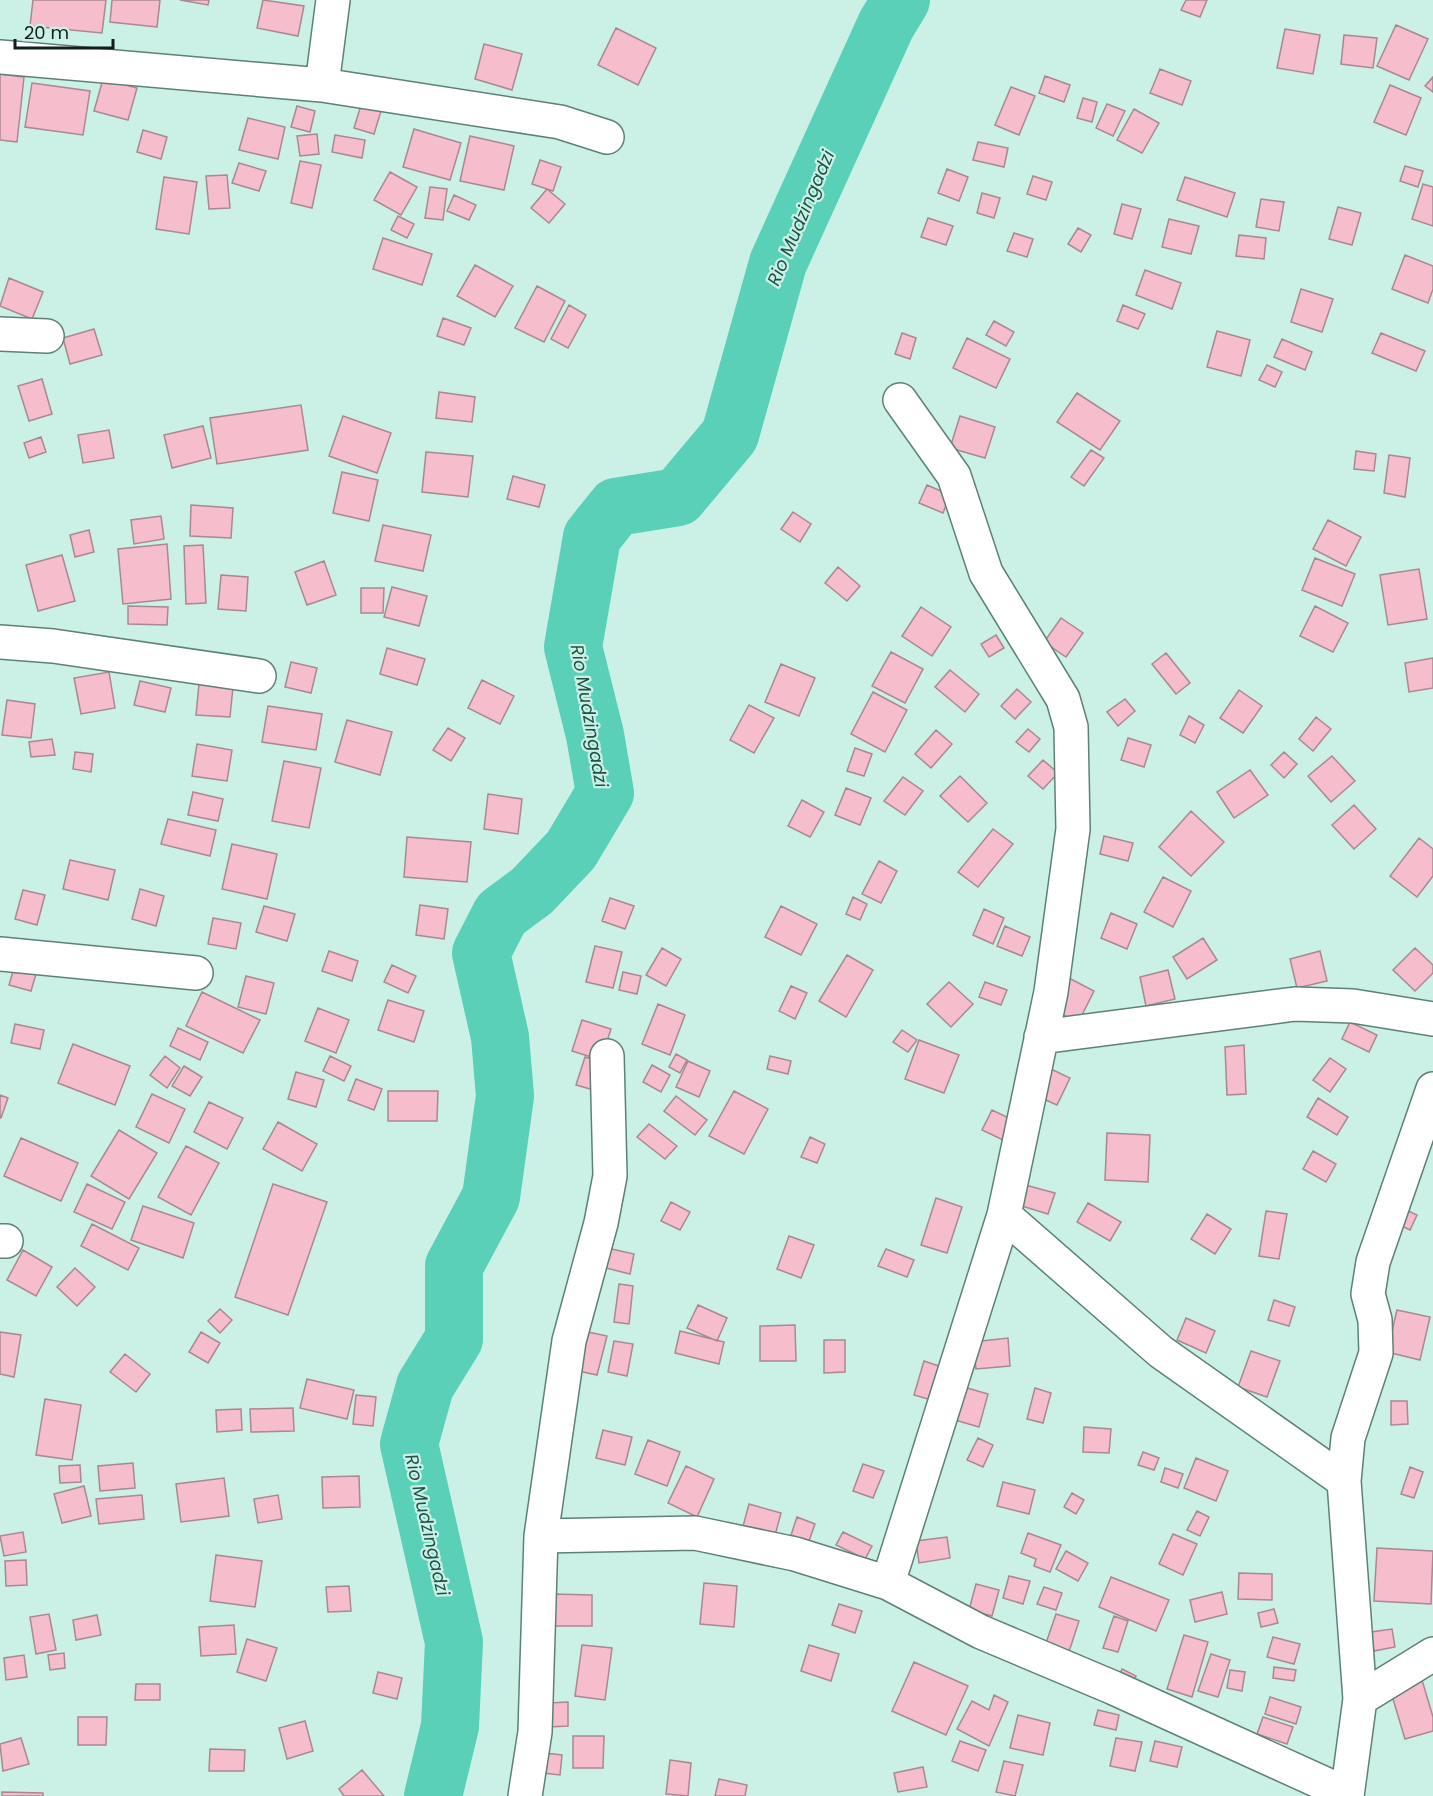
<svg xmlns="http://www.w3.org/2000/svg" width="1433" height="1796" font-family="Poppins,sans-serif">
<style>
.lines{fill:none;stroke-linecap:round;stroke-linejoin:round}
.river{stroke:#59d0b7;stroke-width:58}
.building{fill:#f6bdcc;stroke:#a98891;stroke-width:1.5}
.minor-casing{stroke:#5e8077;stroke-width:36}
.minor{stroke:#fff;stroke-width:33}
.labels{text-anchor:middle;stroke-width:4.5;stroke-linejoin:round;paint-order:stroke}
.water-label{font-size:18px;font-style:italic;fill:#205348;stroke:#cbf1e7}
</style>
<rect width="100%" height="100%" fill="#cbf1e7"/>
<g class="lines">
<path class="river" d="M433,1796L450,1726L454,1642L409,1444L425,1386L454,1339V1266L491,1197L505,1096L500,1037L481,953L501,914L532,891L571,850L605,793L595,735L573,647L592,537L616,507L678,497L730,435L778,263L886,25L901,0"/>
</g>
<path class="building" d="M33,0H106L102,33L30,26Z
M112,0H160L157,27L110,22Z
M180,0H209L208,5Z
M263,0L304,6L298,36L257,28Z
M1186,0H1207L1200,17L1181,10Z
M1396,25L1428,39L1409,80L1377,66Z
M616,28L656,48L638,85L598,65Z
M1285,29L1320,35L1313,74L1277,68Z
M1344,35L1377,38L1373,68L1341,64Z
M484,44L522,54L512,90L475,79Z
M1160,69L1191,81L1182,105L1150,93Z
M0,74L24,77L17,142L0,140Z
M1045,76L1070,85L1064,102L1039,93Z
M1433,77V92L1425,86Z
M103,79L137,88L128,120L94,111Z
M32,83L90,91L83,135L25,127Z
M1390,85L1421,98L1406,135L1374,122Z
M1011,87L1035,96L1019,135L995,125Z
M1083,98L1097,102L1092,122L1077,118Z
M1107,104L1125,111L1113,136L1096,128Z
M361,105L381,111L374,134L354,128Z
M297,106L315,111L310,132L291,127Z
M1134,109L1159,123L1142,153L1117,140Z
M248,118L285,127L278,159L239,150Z
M414,129L461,143L450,180L403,167Z
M143,130L167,137L161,159L137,152Z
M317,134L319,154L300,156L297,136Z
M335,135L365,140L362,158L332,152Z
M470,136L514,146L504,190L460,181Z
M978,142L1008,148L1004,167L973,160Z
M540,160L561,167L553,191L532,184Z
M300,161L321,165L312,208L291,203Z
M239,163L266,171L259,191L232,183Z
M1405,166L1423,171L1418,187L1400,181Z
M947,169L968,177L959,201L938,193Z
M390,172L417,187L401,215L374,200Z
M227,175L230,208L209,209L206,176Z
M1033,176L1052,182L1046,200L1027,194Z
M164,177L197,182L189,234L156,229Z
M1185,177L1235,193L1227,217L1177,200Z
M1423,184L1433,187V226L1412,219Z
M430,187L447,189L443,220L425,218Z
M547,189L565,204L549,223L531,208Z
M982,193L1000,198L994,218L977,213Z
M454,195L476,205L469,220L447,211Z
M1261,199L1284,202L1279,231L1256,227Z
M1122,204L1141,209L1132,239L1114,234Z
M1338,207L1361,213L1352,245L1329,239Z
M398,216L414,224L407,238L391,230Z
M928,218L953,226L946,245L921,237Z
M1169,219L1199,226L1191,254L1162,247Z
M1078,228L1091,235L1081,252L1068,244Z
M1014,233L1033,239L1027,257L1007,251Z
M1239,235L1266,238L1264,259L1236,256Z
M383,238L432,254L422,285L373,269Z
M1405,255L1433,266V289L1428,303L1392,289Z
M475,265L513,286L495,317L457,296Z
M1145,270L1181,283L1172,309L1136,295Z
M9,278L43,292L32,319L0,306Z
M537,286L565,301L544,342L515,328Z
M1301,289L1333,299L1322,332L1291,322Z
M569,305L586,315L568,348L551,339Z
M1123,305L1145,314L1138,329L1117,321Z
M443,318L471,328L464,345L437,336Z
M994,321L1014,332L1006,346L986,335Z
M94,329L102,355L70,364L63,338Z
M1217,331L1250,340L1241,376L1207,367Z
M902,333L916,338L910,359L895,354Z
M1381,333L1425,351L1416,371L1372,353Z
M967,338L1010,359L996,388L953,368Z
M1282,339L1312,352L1305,370L1274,357Z
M1267,365L1282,372L1275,387L1259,380Z
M42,379L52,414L29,421L18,386Z
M439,392L475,397L472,422L436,418Z
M1077,393L1120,421L1100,450L1057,422Z
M301,405L308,450L217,464L210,418Z
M343,416L391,433L377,473L329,456Z
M960,416L995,427L985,458L950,448Z
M203,426L211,458L172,468L164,435Z
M109,430L114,458L83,463L78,435Z
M41,437L46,452L29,458L24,443Z
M1091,450L1104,458L1084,486L1071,477Z
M1356,451L1376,454L1374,471L1354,469Z
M426,452L473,456L468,497L422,492Z
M1389,455L1410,458L1405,497L1384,493Z
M342,472L378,480L369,521L333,513Z
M513,476L545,485L539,507L507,499Z
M927,485L950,495L943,513L919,503Z
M191,505L233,508L231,538L190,536Z
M793,512L811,524L800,542L781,529Z
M161,516L164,539L134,544L131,520Z
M1328,520L1361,537L1346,566L1313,549Z
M383,525L431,535L423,571L375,561Z
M89,530L94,552L75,557L70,535Z
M167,544L171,599L123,604L118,549Z
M203,545L206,603L186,604L184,546Z
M62,555L75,601L38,611L26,565Z
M1315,558L1355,574L1342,606L1302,590Z
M324,561L336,595L307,605L295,572Z
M838,567L860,586L847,601L825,583Z
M1419,569L1427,619L1388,625L1380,575Z
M221,575L248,577L246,611L218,609Z
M392,587L427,596L419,626L384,617Z
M361,588H384L383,613H361Z
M128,606L168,607L167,625L128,624Z
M1315,606L1348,623L1333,652L1300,636Z
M921,607L951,627L932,656L902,636Z
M1061,618L1083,633L1066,657L1044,642Z
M996,635L1004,648L989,657L981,644Z
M387,648L425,659L417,685L380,674Z
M891,652L923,669L905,703L872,686Z
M1166,653L1190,683L1176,694L1152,664Z
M1433,658V688L1409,692L1405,663Z
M291,662L317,668L311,693L285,687Z
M781,664L815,678L799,716L765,702Z
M950,670L979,694L965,712L935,687Z
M109,672L115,708L81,714L74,678Z
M482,680L514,696L500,724L468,708Z
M140,681L171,688L165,712L134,705Z
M199,684L233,687L230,717L196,715Z
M1017,689L1031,702L1015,719L1001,706Z
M1239,690L1262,706L1243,733L1220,718Z
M873,692L907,710L885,752L851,734Z
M1125,699L1135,711L1118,726L1107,712Z
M7,700L35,704L31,738L2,735Z
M749,705L774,718L754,753L730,740Z
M268,706L322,714L316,750L262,742Z
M1189,716L1204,725L1195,743L1180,735Z
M1316,717L1331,729L1313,751L1299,739Z
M347,720L392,732L380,775L335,762Z
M448,728L465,738L451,761L433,750Z
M1028,729L1040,739L1029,752L1016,742Z
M936,730L952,744L931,768L915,754Z
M1128,738L1151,745L1144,767L1121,760Z
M52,739L55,755L31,757L29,742Z
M197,744L232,750L227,781L192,776Z
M855,748L872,754L864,776L847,771Z
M75,752L93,754L91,772L73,769Z
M1284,752L1297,764L1284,778L1271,765Z
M1332,756L1355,781L1331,802L1308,776Z
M1043,760L1058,773L1043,789L1028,776Z
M284,761L321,768L309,828L272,821Z
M1250,770L1268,795L1234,818L1217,792Z
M960,776L987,803L968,822L940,796Z
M903,777L923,791L905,815L884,801Z
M846,788L871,798L860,825L835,815Z
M193,792L223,799L218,821L188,815Z
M488,794L522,799L518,834L484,829Z
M802,800L824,812L810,837L788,826Z
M1354,805L1376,829L1354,849L1332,825Z
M1191,811L1224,842L1191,876L1159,847Z
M168,819L216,830L210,856L161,844Z
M993,829L1013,844L978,887L958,872Z
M1104,836L1133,843L1128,861L1100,854Z
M407,837L471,842L467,882L404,877Z
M1419,838L1433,849V876L1417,897L1390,876Z
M232,844L277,854L267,899L222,889Z
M70,860L115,870L108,900L63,889Z
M879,861L897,871L881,903L862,894Z
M1163,877L1191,891L1173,927L1144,912Z
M140,889L164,896L156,926L132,919Z
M23,890L45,895L37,925L15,919Z
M853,897L867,904L860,920L846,914Z
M610,898L634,906L625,929L602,921Z
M420,905L448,909L444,939L416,935Z
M264,906L295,914L287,941L256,932Z
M781,906L817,924L801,955L765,937Z
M984,909L1004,918L993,944L973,935Z
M1111,913L1137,924L1127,949L1101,938Z
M213,918L241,923L236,949L208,944Z
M1005,926L1030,937L1022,956L997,946Z
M1203,938L1217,960L1187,979L1173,957Z
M595,946L622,952L613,988L586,982Z
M662,948L681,959L666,986L646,975Z
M1415,948L1433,965V973L1415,991L1393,970Z
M329,951L358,961L352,981L322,971Z
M1320,951L1327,981L1297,988L1290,959Z
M847,955L873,970L846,1017L819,1001Z
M16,961L38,967L31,991L9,985Z
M392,965L416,976L408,993L384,982Z
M1168,970L1175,999L1146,1006L1140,977Z
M623,972L641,976L637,994L619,990Z
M246,976L274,983L266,1014L238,1007Z
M1067,977L1094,991L1078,1023L1051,1008Z
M949,982L973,1004L951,1027L927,1004Z
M985,982L1007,990L1001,1005L979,997Z
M791,986L807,993L795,1019L779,1011Z
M202,992L260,1020L243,1053L186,1026Z
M388,1000L424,1011L414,1042L378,1030Z
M658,1004L685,1015L670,1055L642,1044Z
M318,1008L349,1020L336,1053L305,1041Z
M582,1020L611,1029L601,1060L572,1051Z
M1350,1022L1377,1035L1369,1052L1342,1039Z
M15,1024L44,1030L40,1049L11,1043Z
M178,1028L208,1042L200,1060L170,1046Z
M902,1030L917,1040L908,1052L893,1042Z
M919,1040L959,1055L944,1093L905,1079Z
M73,1044L130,1066L115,1105L58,1083Z
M1244,1045L1246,1094L1227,1095L1225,1047Z
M676,1054L687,1060L680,1073L669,1067Z
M165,1056L180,1068L167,1088L150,1075Z
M330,1056L351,1066L344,1081L323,1071Z
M770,1056L791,1061L788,1074L767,1069Z
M585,1057L605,1063L597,1091L576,1085Z
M1330,1058L1346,1069L1330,1092L1313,1080Z
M688,1061L710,1071L699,1097L676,1087Z
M652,1065L670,1075L661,1092L643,1082Z
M184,1066L202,1077L190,1096L172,1086Z
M1051,1069L1070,1078L1057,1105L1039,1097Z
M296,1072L324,1080L316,1107L288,1099Z
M356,1079L382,1089L374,1110L348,1100Z
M388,1091H438L437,1121H388Z
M734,1091L768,1109L744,1154L709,1136Z
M152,1094L185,1109L169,1143L136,1127Z
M0,1095L8,1098L1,1118H0Z
M676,1096L707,1120L695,1135L664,1111Z
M1318,1098L1348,1117L1337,1135L1307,1117Z
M209,1102L243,1118L227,1149L194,1132Z
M992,1110L1013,1120L1003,1140L982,1130Z
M278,1122L317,1144L302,1171L263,1149Z
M649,1124L677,1146L665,1159L637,1137Z
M119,1130L157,1153L129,1199L91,1176Z
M1107,1133L1150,1135L1148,1182L1105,1180Z
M810,1137L825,1144L817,1163L801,1157Z
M21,1138L78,1163L61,1201L4,1176Z
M186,1146L219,1163L191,1215L158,1197Z
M1313,1151L1336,1164L1326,1182L1303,1169Z
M1018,1183L1055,1193L1048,1214L1012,1203Z
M87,1184L125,1202L112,1229L74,1212Z
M273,1184L327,1202L288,1315L235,1297Z
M936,1198L962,1207L947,1253L921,1245Z
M671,1202L690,1212L680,1230L661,1221Z
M1088,1203L1121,1222L1110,1241L1077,1222Z
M143,1206L194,1223L183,1258L131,1240Z
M1402,1208L1417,1215L1410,1230L1395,1223Z
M1266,1211L1287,1214L1279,1259L1259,1256Z
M1207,1214L1231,1229L1215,1254L1191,1239Z
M92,1224L139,1248L128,1270L81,1246Z
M789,1236L814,1245L801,1278L777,1269Z
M607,1248L634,1254L630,1274L602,1267Z
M886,1249L914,1260L907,1277L878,1266Z
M23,1250L52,1267L36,1296L7,1280Z
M75,1268L95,1287L77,1306L57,1287Z
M619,1284L633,1286L629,1324L614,1322Z
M1274,1300L1295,1307L1289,1326L1268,1320Z
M698,1305L727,1318L717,1341L687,1328Z
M220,1309L232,1320L220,1333L208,1321Z
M1397,1310L1430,1317L1420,1360L1387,1352Z
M1186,1318L1215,1331L1206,1353L1177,1340Z
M795,1325L796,1361H760V1326Z
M579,1330L607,1336L597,1375L569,1369Z
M680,1331L724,1342L719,1364L675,1353Z
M0,1332L21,1335L14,1377L0,1374Z
M201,1332L220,1343L208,1363L189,1352Z
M1008,1338L1010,1366L976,1369L973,1342Z
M824,1340H845V1372L824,1373Z
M614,1341L633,1344L627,1376L608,1372Z
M1251,1351L1280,1361L1267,1397L1238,1387Z
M125,1354L150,1374L136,1392L110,1372Z
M924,1361L939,1366L928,1399L914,1395Z
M307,1379L354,1390L347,1419L300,1408Z
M957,1385L988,1394L979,1427L948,1418Z
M1035,1388L1051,1393L1043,1423L1027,1419Z
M356,1395L376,1397L373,1426L353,1424Z
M45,1399L81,1405L72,1460L36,1455Z
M1391,1401H1407L1408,1424L1391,1425Z
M293,1408L294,1431L251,1432L250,1409Z
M241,1409L242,1430L217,1432L216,1410Z
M1084,1427L1111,1429L1109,1453L1083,1452Z
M603,1430L632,1437L625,1465L596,1458Z
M978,1438L993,1445L983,1467L967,1460Z
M648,1440L680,1452L667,1486L635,1474Z
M1143,1452L1159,1458L1154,1470L1138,1465Z
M1196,1458L1228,1471L1216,1501L1184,1488Z
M133,1463L135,1488L100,1491L98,1466Z
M863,1464L884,1471L873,1498L853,1491Z
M80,1465L81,1482L60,1483L59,1466Z
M686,1466L714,1479L697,1517L668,1503Z
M1410,1467L1423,1472L1414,1498L1401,1494Z
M1165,1468L1183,1474L1178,1488L1161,1482Z
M359,1476L360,1507L323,1508L322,1477Z
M224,1478L229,1516L181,1522L176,1484Z
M1003,1482L1035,1490L1029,1514L997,1506Z
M84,1486L91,1516L62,1523L54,1494Z
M1072,1493L1084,1500L1076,1514L1064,1507Z
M142,1495L144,1519L99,1524L96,1499Z
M278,1495L282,1519L258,1523L254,1499Z
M749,1504L781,1513L773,1543L741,1534Z
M1197,1511L1209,1517L1200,1536L1187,1530Z
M797,1517L815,1524L809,1541L791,1535Z
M23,1532L26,1552L4,1556L0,1536Z
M843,1532L872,1546L865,1559L836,1545Z
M1028,1533L1061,1545L1050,1572L1034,1566L1036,1559L1021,1553Z
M1173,1534L1197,1544L1183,1575L1159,1564Z
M947,1537L950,1558L919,1563L916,1541Z
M1377,1548L1433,1551L1431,1604L1374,1601Z
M1066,1551L1088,1563L1078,1581L1056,1569Z
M216,1555L262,1561L255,1607L210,1601Z
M26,1560L27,1585L6,1586L5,1561Z
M1239,1573L1272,1574V1600L1238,1599Z
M1009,1576L1030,1581L1023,1604L1003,1598Z
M1111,1577L1169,1600L1156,1631L1099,1607Z
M704,1583L737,1586L734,1627L700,1624Z
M976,1584L999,1590L992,1616L969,1610Z
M349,1586L351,1611L328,1612L326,1587Z
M1044,1587L1062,1593L1056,1610L1037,1604Z
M1222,1592L1227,1614L1195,1622L1190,1600Z
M552,1594L592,1595V1626H553Z
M839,1604L862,1611L855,1633L832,1625Z
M1274,1609L1278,1623L1261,1627L1258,1613Z
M49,1614L56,1650L36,1654L30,1617Z
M1056,1614L1079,1621L1065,1664L1046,1643Z
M97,1615L101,1635L76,1640L73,1620Z
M1114,1616L1128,1621L1118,1652L1103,1648Z
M234,1625L236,1654L201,1656L199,1627Z
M1392,1629L1395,1647L1374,1651L1371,1632Z
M1184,1635L1208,1642L1192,1697L1167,1689Z
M1273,1637L1300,1644L1294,1664L1267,1657Z
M247,1639L277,1648L266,1681L237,1672Z
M582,1645L612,1648L605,1700L575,1696Z
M809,1645L839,1654L831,1681L801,1671Z
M64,1653L65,1668L50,1670L48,1655Z
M1211,1654L1230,1660L1218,1697L1198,1691Z
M24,1655L27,1677L6,1680L4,1658Z
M914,1662L968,1686L946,1735L892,1711Z
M1274,1667L1296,1670L1294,1681L1273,1678Z
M1122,1669L1136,1676L1131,1686L1117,1680Z
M1230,1670L1245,1672L1242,1691L1227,1688Z
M378,1672L402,1678L397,1699L373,1693Z
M1422,1680L1433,1717V1731L1405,1739L1390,1689Z
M136,1684H160V1700H135Z
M994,1695L1008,1702L989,1746L957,1729L972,1701L989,1710Z
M1270,1697L1301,1707L1296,1724L1265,1714Z
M568,1702V1726L548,1727V1703Z
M1098,1710L1119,1715L1116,1730L1094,1725Z
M1018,1715L1050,1723L1043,1755L1010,1748Z
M78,1717H107L106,1745H78Z
M1263,1717L1293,1727L1287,1744L1257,1734Z
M305,1721L313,1751L287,1759L279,1728Z
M573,1736H604L603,1768H573Z
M21,1738L29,1764L3,1771L0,1744Z
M1116,1738L1142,1742L1135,1771L1110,1766Z
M960,1741L986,1750L978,1771L952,1761Z
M1155,1741L1182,1747L1177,1767L1150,1761Z
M210,1749L245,1750L244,1771H209Z
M545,1753L562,1755L560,1775L543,1773Z
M670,1760L691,1763L688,1796L666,1794Z
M1004,1761L1023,1765L1015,1796L996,1792Z
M923,1767L927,1787L898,1792L894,1773Z
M362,1770L384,1796H344L339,1789Z
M719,1779L747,1785L745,1796H715Z
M2,1792L43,1793V1796H2Z"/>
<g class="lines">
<defs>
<path id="minor" d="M0,57L322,85L560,122L607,137
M322,85L333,0
M0,334L47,336
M0,642L53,646L259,676
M0,954L196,973
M1041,1037L1295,1004L1353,1006L1433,1019
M1004,1215L1161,1352L1344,1481
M0,1241H6
M541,1536L695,1533L795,1554L888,1583L981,1632L1114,1688L1347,1794
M888,1583L1004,1215L1051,992L1073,829L1071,727L1063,699L986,573L954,476L900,400
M1360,1699L1433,1654
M525,1796L535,1732L541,1536L569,1341L601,1223L610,1176L607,1056
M1347,1796L1360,1699L1344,1481L1348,1438L1376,1353L1375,1320L1368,1294L1373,1262L1433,1089"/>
</defs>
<use href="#minor" class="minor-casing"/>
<use href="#minor" class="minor"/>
</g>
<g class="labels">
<g class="water-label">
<text transform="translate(801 218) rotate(-67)" y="6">Rio Mudzingadzi</text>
<text transform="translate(589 716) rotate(80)" y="6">Rio Mudzingadzi</text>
<text transform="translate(427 1525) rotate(77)" y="6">Rio Mudzingadzi</text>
</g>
</g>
<path d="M15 39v9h98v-9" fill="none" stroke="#111f1b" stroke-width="3"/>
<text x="24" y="39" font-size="18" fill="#111f1b" stroke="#cbf1e7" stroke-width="4.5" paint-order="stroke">20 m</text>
</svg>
